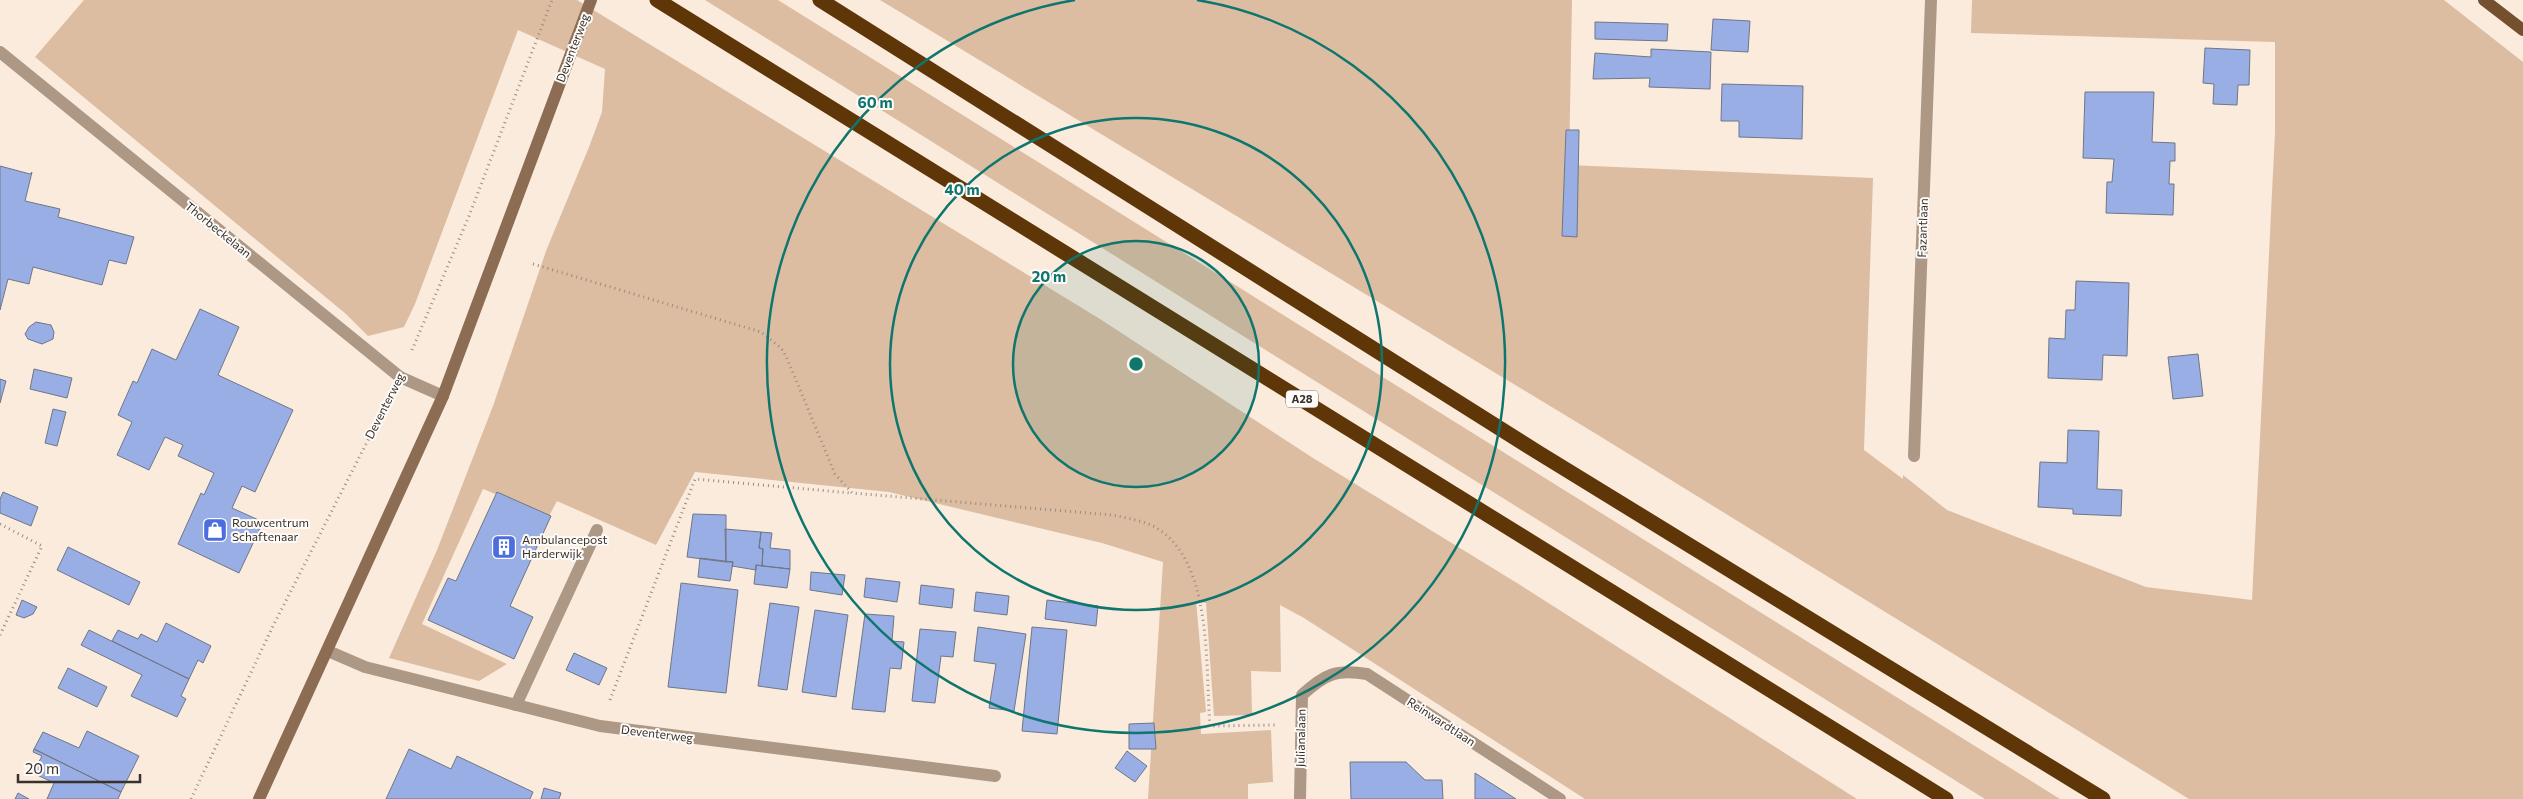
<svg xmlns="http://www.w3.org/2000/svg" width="2523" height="799" font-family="Commissioner,sans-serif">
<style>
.green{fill:#dcbda2}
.building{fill:#99aee4;stroke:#6f7685}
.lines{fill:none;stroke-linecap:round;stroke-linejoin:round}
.path{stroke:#978c82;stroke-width:3;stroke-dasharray:1 4;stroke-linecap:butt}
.service{stroke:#ad9785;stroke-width:12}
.minor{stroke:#ad9785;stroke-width:12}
.secondary{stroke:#8c6d53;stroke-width:12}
.primary{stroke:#74502e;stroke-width:12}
.motorway{stroke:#5f3607;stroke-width:15}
.ring{fill:none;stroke:#0f766e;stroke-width:2.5}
.labels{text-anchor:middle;stroke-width:4;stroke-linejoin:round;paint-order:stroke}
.shield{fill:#fefbf8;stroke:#736e69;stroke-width:1}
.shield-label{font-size:11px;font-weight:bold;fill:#38312c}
.street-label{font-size:12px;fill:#38312c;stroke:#fefbf8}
.poi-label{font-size:12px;fill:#38312c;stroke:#fefbf8;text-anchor:start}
.centre{fill:#0f766e;stroke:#fefbf8;stroke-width:2.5}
.ring-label{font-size:15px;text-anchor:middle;font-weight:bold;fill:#0f766e;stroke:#fefbf8;stroke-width:4;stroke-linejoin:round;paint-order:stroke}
</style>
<rect width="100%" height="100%" fill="#fbebdd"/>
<path class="green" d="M84,0H577L1100,319L1313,458L1517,583L1857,799H1585L1304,618L1280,605L1281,672L1251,671L1252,715L1214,716L1206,603L1196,601L1206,712L1200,713L1201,734L1271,730L1273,782L1248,784V799H1148L1163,562L1102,543L889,492L695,472L656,545L557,501L549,516L483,489L422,624L507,664L479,681L389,658L437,550L493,406L546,251L589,147L602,112L605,69L518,30L415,304L404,327L368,336L346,314L35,57Z
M705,0H778L2060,799H1985Z
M880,0H1572L1569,165L1873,178L1864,450L1903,479V475L1947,510L2146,587L2252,600L2275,132V42L1971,33L1972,0H2444L2523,62V799H2189L1593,432Z"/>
<path class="building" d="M1713,19L1750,21L1748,52L1711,50Z
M1595,22L1668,24L1667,41L1595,39Z
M2205,48L2250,50L2249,85H2238L2237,105L2213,104L2214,84L2203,83Z
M1651,49L1711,52L1710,89L1649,87L1650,78L1593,79L1595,53L1651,57Z
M1722,84L1803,86L1802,139L1739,137V121H1721Z
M2085,92H2154L2152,142L2175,143V161H2170L2169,184H2174L2173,215L2106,213L2107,182H2112L2114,159L2083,158Z
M1566,130H1579L1577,237L1562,236Z
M0,166L30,174L32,172L25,201L60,209L58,217L134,237L126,264L109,260L102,285L33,267L29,284L8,279L0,310Z
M2076,281L2129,283L2127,356L2103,355L2102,380L2048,378L2049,338L2065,339L2066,310H2075Z
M200,309L239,327L218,375L293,410L255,492L242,486L232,508L263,522L239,573L178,544L201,493L204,495L214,473L178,456L183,445L165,437L149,470L117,455L132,422L118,415L133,381L137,383L152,349L176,360Z
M36,322L51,325L54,332L53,339L42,344L28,339L25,334L29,327Z
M2198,354L2203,396L2173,399L2168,357Z
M34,369L72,378L67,398L30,389Z
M0,379L6,381L0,403Z
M53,409L66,412L57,446L45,443Z
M2068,430L2099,431L2097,489L2122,490L2121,516L2073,514V509L2038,507L2040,462L2067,463Z
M3,492L38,507L31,526L0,513V499Z
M497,492L551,516L510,606L533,617L514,659L428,620L448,578L456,581Z
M693,514L726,515V562L687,557Z
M725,529L761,532L759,548L763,549L762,566L756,565V570L732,566L733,562H726Z
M761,532L772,533L770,548L790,550V569L762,566L763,549L759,548Z
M68,547L140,582L129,605L57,570Z
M700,558L733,562L730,581L698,577Z
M756,565L790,569L787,588L754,584Z
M811,572L845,575L842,595L810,590Z
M866,578L900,582L897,602L864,597Z
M681,583L738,590L726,693L668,687Z
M921,585L954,589L952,608L919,604Z
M976,592L1009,596L1007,615L974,611Z
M22,600L37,607L33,614L24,618L16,615Z
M1047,600L1098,606L1096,626L1045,619Z
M770,603L799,607L787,690L758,686Z
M815,610L848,615L836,697L802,692Z
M865,614L894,616L892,641L904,642L901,669L890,668L885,712L852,709Z
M166,623L211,646L203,663L198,660L189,679L112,641L118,630L138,639L141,634L157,642Z
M978,627L1026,634L1014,711L989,708L996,664L974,661Z
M1032,627L1067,630L1057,734L1022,731Z
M920,629L956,632L953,657L941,656L935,703L912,701Z
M89,630L189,679L181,696L186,699L177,717L131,696L142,675L81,645Z
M574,653L607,668L599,685L566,670Z
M68,668L107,687L97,707L58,688Z
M1154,723L1156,749H1129V724Z
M87,731L139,756L121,792L34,749L43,732L79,748Z
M34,749L121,792L118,799H47L54,783L33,773L42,756L33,752Z
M409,749L451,769L457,756L533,792L530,799H386Z
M1127,751L1147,766L1135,782L1115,768Z
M1350,762H1406L1425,780H1442L1443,799H1351Z
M1475,773L1516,799H1475Z
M544,788L561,793L559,799H541Z
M18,793L29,799H15Z"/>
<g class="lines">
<path class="path" d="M533,264L761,332L781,348L786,356L835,474L852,493L1112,515C1126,518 1140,520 1153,526C1214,558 1205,668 1210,726L1275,725
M412,350L469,216L552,0
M0,524L42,546L0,635
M610,700L695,479L851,493
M191,799L273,626L388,401"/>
<path class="service" d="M516,705L597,530"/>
<path class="minor" d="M0,52L400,377L443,396
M1914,456L1931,0
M328,651L365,667L600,726L995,776
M1300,799L1302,695C1325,674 1336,669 1367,674L1560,799"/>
<path class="secondary" d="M259,799L443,396L591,0"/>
<path class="primary" d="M2484,0L2523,30"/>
<path class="motorway" d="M657,0L1946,799
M820,0L1539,453L2103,799"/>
</g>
<circle cx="1136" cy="364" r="123" fill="#0f766e" fill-opacity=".12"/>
<g class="ring">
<circle cx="1136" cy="364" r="123"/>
<circle cx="1136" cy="364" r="246"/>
<path d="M1197 0A369 369 0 1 1 1075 0"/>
</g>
<defs>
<symbol id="shop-square" viewBox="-11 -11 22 22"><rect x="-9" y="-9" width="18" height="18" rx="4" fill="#4b6de0" stroke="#fefbf8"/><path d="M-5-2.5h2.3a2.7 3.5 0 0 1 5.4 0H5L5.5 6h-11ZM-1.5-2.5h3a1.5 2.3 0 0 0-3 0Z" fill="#fff"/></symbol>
<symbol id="building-square" viewBox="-11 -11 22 22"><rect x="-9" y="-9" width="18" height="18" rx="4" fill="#4b6de0" stroke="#fefbf8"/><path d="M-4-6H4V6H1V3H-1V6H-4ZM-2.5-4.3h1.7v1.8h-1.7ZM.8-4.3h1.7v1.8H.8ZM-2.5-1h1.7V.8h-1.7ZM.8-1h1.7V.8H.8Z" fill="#fff"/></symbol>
</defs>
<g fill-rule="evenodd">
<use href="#shop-square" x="201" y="516" width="28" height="28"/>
<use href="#building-square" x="490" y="533" width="28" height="28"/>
</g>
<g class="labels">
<rect class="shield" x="1286" y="390.5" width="32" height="17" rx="4"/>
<g class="shield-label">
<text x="1302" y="403">A28</text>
</g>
<g class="street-label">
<text transform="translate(573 48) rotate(-69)" y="4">Deventerweg</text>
<text transform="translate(1923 228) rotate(-88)" y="4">Fazantlaan</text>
<text transform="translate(218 230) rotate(39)" y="4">Thorbeckelaan</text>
<text transform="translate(385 406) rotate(-63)" y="4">Deventerweg</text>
<text transform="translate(1441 722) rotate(33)" y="4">Reinwardtlaan</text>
<text transform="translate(657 734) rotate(7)" y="4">Deventerweg</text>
<text transform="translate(1301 738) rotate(-89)" y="4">Julianalaan</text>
</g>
<g class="poi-label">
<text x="232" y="527">Rouwcentrum<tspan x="232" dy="14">Schaftenaar</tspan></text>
<text x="522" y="544">Ambulancepost<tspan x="522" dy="14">Harderwijk</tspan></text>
</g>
</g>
<circle cx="1136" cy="364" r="8" class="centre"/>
<g class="ring-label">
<text x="875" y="108">60 m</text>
<text x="962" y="195">40 m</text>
<text x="1049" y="282">20 m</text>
</g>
<path d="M18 774v8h122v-8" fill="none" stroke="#38312c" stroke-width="2.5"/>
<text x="25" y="774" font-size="15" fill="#38312c" stroke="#fefbf8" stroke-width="4" paint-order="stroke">20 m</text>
</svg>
